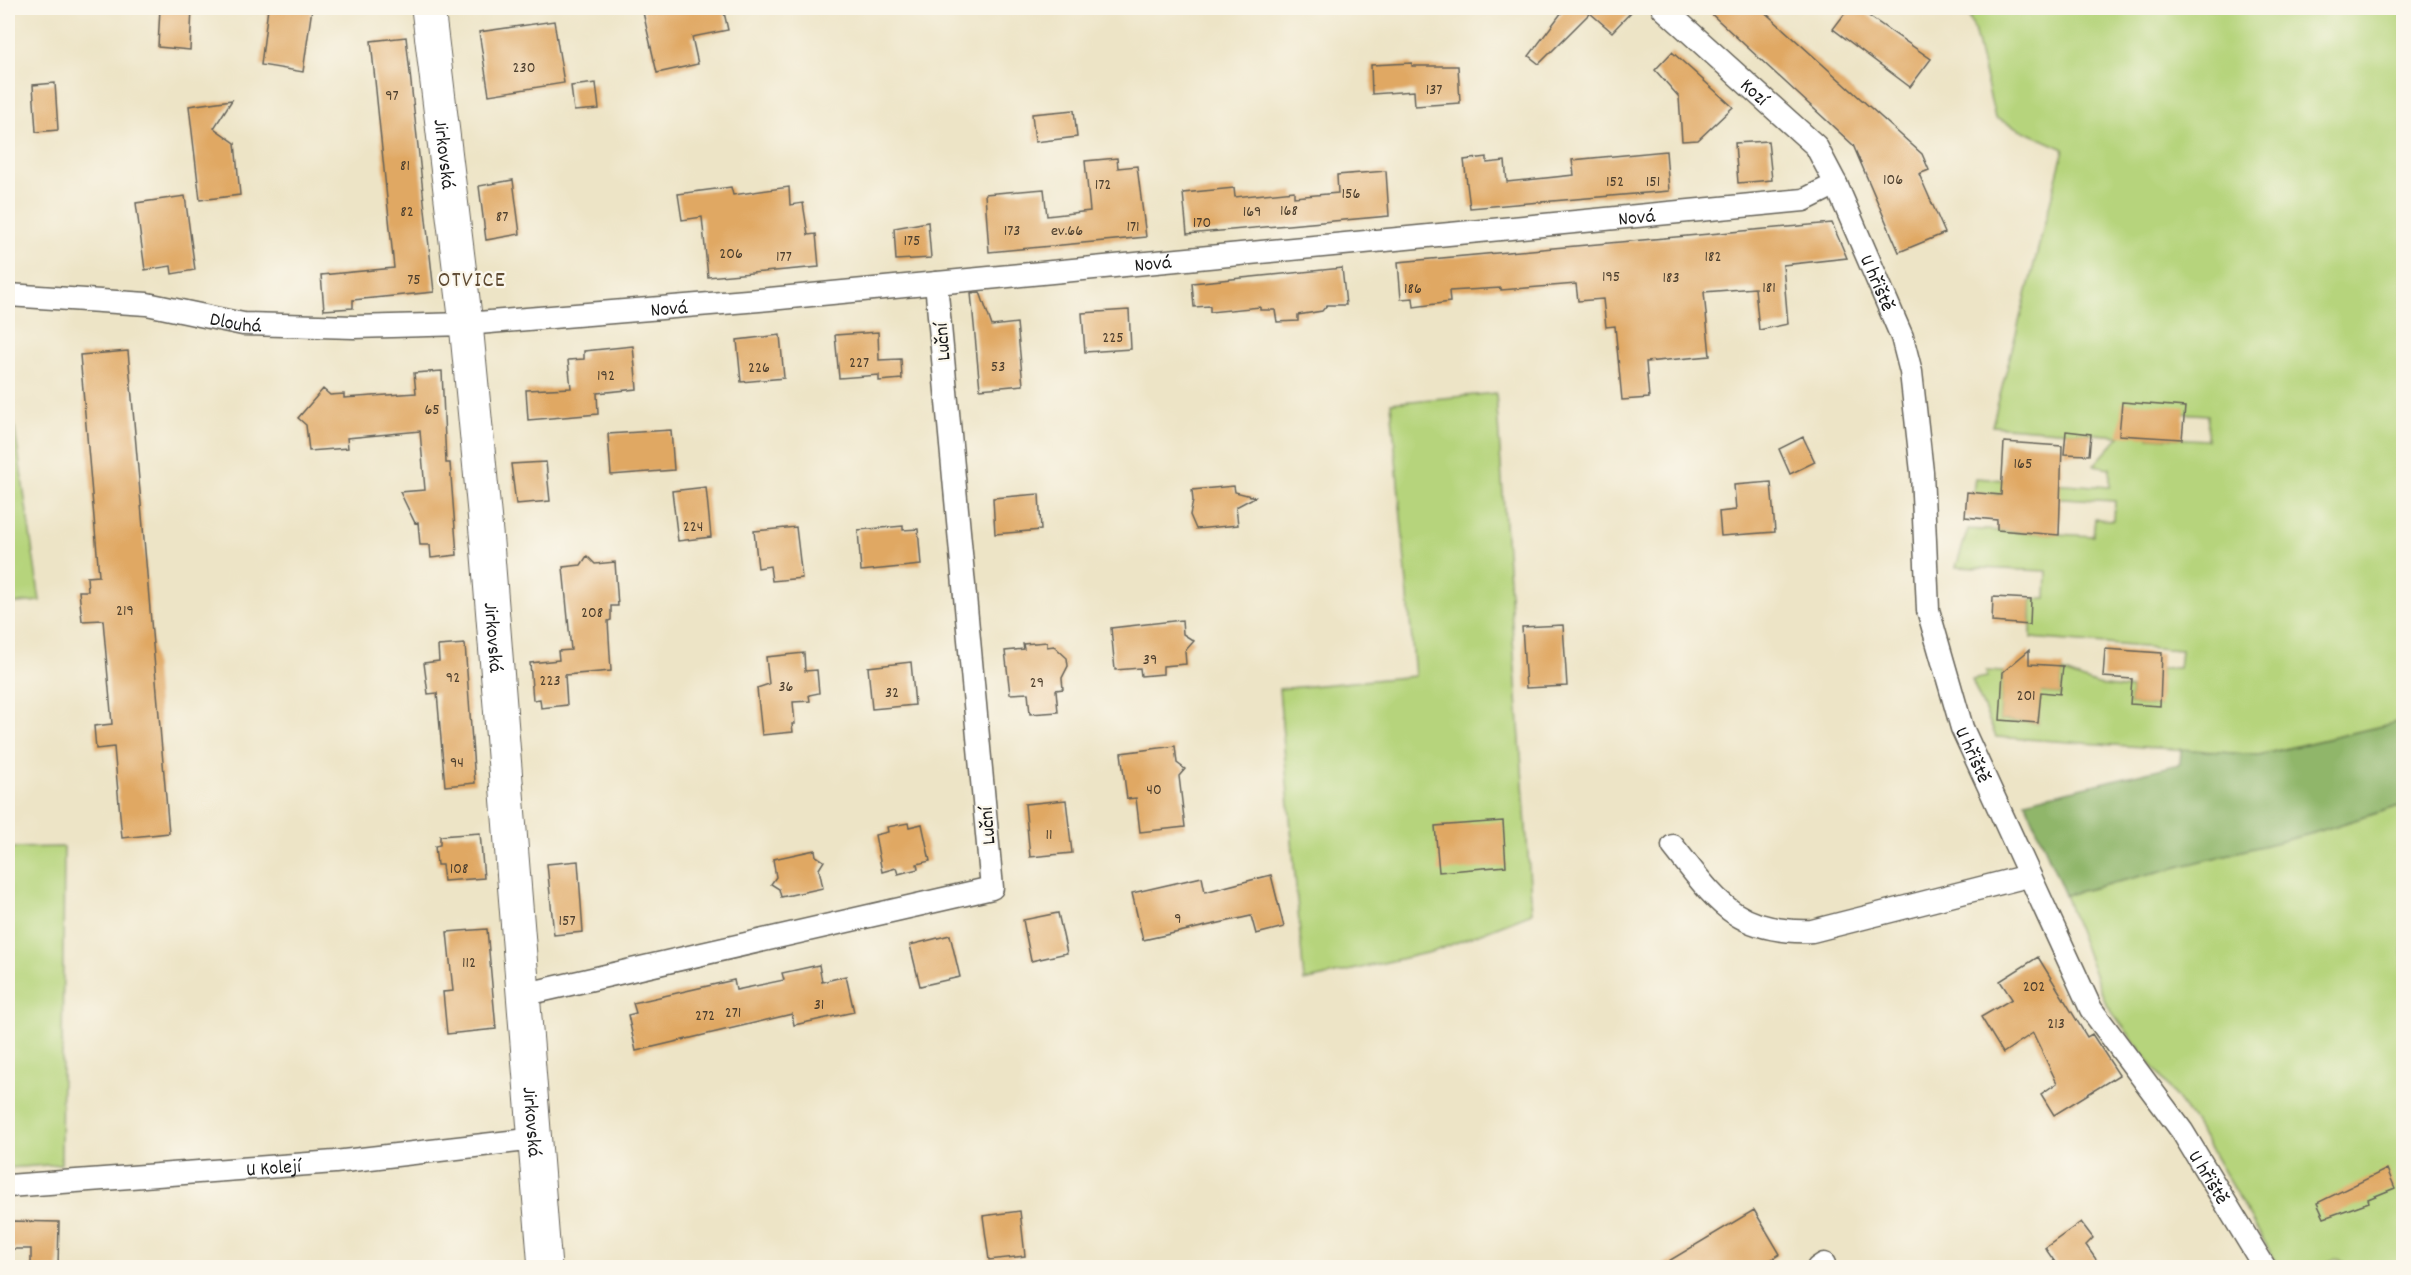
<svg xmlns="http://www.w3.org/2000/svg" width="2411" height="1275" font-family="Dekko,sans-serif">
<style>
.green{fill:#b6d47b;stroke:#69784c;stroke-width:1.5;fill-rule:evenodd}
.forest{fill:#90b66b;stroke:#566944;stroke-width:1.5}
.building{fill:#e0a864}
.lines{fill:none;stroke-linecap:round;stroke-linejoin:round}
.minor-casing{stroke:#656258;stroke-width:25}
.secondary-casing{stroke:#656258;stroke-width:35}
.minor{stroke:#fff;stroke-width:22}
.secondary{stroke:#fff;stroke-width:33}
.labels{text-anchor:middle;stroke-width:4.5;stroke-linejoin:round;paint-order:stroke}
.number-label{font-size:16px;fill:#4d3f2e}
.street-label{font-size:20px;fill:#1c1c1c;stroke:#fbf7ec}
.quarter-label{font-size:22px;letter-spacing:1.5px;fill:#614d35;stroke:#fbf7ec}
</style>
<rect width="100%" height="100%" fill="#fbf7ec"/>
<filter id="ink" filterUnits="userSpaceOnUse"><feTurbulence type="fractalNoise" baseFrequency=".0167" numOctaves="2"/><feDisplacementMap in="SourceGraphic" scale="12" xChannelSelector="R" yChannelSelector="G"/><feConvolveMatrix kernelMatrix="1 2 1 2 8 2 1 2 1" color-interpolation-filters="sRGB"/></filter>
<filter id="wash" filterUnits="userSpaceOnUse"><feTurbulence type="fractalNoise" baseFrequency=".008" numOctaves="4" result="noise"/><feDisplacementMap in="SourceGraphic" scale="24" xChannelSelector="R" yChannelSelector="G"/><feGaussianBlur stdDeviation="1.35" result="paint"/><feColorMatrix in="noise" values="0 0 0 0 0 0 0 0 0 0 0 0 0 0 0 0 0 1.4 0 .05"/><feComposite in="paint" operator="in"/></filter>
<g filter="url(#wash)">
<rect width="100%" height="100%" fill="#ede4c6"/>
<path class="green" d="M1966,8H2403V721L2259,755L1996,737L1972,680L1987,677L1986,671L2003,672L2000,720L2038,723L2039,705L2034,692L2060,694L2062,672L2098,685L2131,689L2130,704L2159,706L2161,668H2179L2181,650L2031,638V599H2046L2047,571L1956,567L1968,529L2093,536L2095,519L2114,520L2115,501L1973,493L1975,478L2110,487V468L2094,465L2120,436L1992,426L2064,149L1995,118L1974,29ZM2150,411L2208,415L2207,440L2149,437Z
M8,383L40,601L8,604Z
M1496,393L1532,913L1435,951L1304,981L1279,689L1415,676L1391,403Z
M2403,805V1267H2350L2336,1258L2319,1267H2279L2195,1123L2106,1004L2065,895L2310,834Z
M64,847L61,1164L8,1168V848Z"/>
<path class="forest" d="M2403,721V805L2310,834L2065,895L2025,801L2180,764L2181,749L2259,755Z"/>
<g id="blocks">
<path class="building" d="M160,8H192L190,50L158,47Z
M268,8H312L303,72L261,65Z
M642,8H723L728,30L692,37L698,64L657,73Z
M1565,8H1635L1612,32L1590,13L1539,64L1529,56Z
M1705,8H1760L1922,154L1929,170L1919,174L1945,233L1899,252L1853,145Z
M1849,8H1857L1931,59L1910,87L1833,29Z
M554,21L564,83L489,95L479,32Z
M406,37L434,292L353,300V308L324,310L321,275L394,268L371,41Z
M1672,52L1733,107L1698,140L1682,141L1679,97L1655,70Z
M1412,63V66H1458L1460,103L1415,106L1414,91L1372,94L1371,65Z
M55,83L58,130L36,132L33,85Z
M596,83L599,109L574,111L571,86Z
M232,100L214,128L235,143L240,195L200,200L189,106Z
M1074,110L1077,137L1035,142L1032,114Z
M1768,141L1772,180L1738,183L1735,143Z
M1666,151L1669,191L1470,208L1464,160L1487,157V163L1505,161L1507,182L1574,175L1572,160Z
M1117,158L1118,168L1137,166L1146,237L989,252L985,194L1044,189L1047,216L1090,211L1085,161Z
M1386,171L1389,216L1187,234L1183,193L1234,188L1235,197L1294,191V197L1338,193L1337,175Z
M513,180L520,234L486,240L479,186Z
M731,187L733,195L789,187L790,205L803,203L808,235L816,234L819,267L708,277L702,217L682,220L678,194Z
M185,196L195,270L172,274L171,266L145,270L136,203Z
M928,222L931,258L896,260L894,228Z
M1832,223L1847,258L1783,265L1788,324L1759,330L1755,288L1704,292L1710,356L1646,362L1649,398L1622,400L1615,326L1606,327L1603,299L1578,301L1576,284L1501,290V288L1449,291L1450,302L1414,307L1413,298L1401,299L1398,262Z
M1342,268L1346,305H1327L1322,311L1298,315V321L1277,322L1275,310H1260V307L1210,312V306L1194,307L1192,283Z
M980,292L992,326L1017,323L1023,385L980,389L971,293Z
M1129,310L1131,349L1085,352L1082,313Z
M878,332L879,360L901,359L902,379L879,381V375L839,378L835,335Z
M780,335L784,378L741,382L737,340Z
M633,346L637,389L597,393L598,414L528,420L526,390L571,388L568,360L584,359V351Z
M128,351L169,833L122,838L114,747L96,749L94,726L112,724L103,620L82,621L79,591H88L87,577L99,576L80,355Z
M442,371L446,463H450L457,555L431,558L430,545H420L418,522L415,523L400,492L425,490L420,431L347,438L348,448L309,451L306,425L298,418L323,389L330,395L344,394V398L416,393L414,373Z
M2122,402L2185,407L2182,439L2119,435Z
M671,430L674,470L611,475L608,434Z
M2066,431L2091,434L2089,455L2064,454Z
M1803,437L1815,462L1790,474L1779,449Z
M2004,442L2062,446L2059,535L1997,530V520L1965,517L1967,492L2001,495Z
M546,462L550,501L516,504L511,464Z
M1771,482L1775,532L1721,536L1719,512L1736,510L1734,485Z
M1234,486L1235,492L1255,497L1236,507L1238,525L1196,529L1190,515L1193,501L1192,490Z
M706,487L711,537L678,541L672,491Z
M1039,494L1041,530L995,534L993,498Z
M903,526V530L918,529L921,565L861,571L858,530Z
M796,527L802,578L772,581L770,566L758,568L754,531Z
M587,556L595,564L615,562L618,606H611V620L608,621L611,671L565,675L567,705L541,708L540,699L533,700L530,663L559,660L558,651L571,650L563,567L581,565Z
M1993,597L2031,599L2030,625L1992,622Z
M1182,620L1183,634L1194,641L1185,651L1186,664L1163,666V674L1141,676L1140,668L1115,670L1111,628Z
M1563,625L1567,686L1526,688L1522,627Z
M1047,642V647L1054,646L1067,658L1068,666L1062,678L1063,689L1056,690L1058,712L1030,714L1028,693L1010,694L1005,651L1024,649L1023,644Z
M465,644L475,783L445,786L437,693L428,694L424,663L439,661L438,646Z
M2105,649L2162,653L2160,706L2130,704L2132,679L2103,677Z
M2029,650V664L2063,666L2060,694L2041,692L2038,723L2000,720L2003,672Z
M804,653L805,671L817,670L819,693L809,695L810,701L793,702L795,724H792L793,732L762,735L757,688L769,684L766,657Z
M911,662L915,705L872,709L868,667Z
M1175,746L1177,763L1185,769L1179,776L1185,827L1140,832L1136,798L1127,799L1121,753Z
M1066,800L1072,853L1030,857L1025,804Z
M1503,821L1506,866L1439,872L1435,826Z
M908,823L909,827L922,824L930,861L917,864L918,869L898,874L896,868L882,872L875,835L888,832L887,827Z
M480,833L484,878L444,881L442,865H437L435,846L440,845V836Z
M815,850L816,856L824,861L819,869L823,888L781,897L779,889L771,884L776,877L773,859Z
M578,861L583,932L554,935L547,864Z
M1271,875L1284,927L1256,934L1251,916L1143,940L1132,893L1202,877L1205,892Z
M1058,913L1067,953L1031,961L1023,920Z
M487,929L496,1029L447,1034L443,992L453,991L447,932Z
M950,935L960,977L920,986L910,945Z
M2038,957L2087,1037L2092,1034L2119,1075L2054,1115L2041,1094L2057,1083L2033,1033L2003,1053L1981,1017L2012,999L2000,981Z
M819,965L822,982L846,976L854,1012L794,1025L792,1014L636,1051L628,1015L636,1013L633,1003L734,980L736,990L784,980L782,973Z
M2387,1169L2395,1188L2368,1199L2369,1202L2324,1218L2317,1203Z
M1754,1210L1780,1254L1758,1268H1657Z
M1020,1211L1025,1256L989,1260L983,1216Z
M8,1221L59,1222L58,1268H31V1249H8Z
M2081,1222L2093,1238L2086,1245L2102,1268H2059L2045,1248Z"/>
</g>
</g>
<g filter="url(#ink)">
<use href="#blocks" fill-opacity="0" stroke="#656258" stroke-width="1.5"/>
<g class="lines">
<defs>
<g id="minor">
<path id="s1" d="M1663,8L1816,146L1836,184L1902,337L1911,372L1922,472L1928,610L1962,728L2091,1009L2182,1131L2265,1268"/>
<path id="s2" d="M8,295L147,304L243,324L354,327L466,324L759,300L1804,200L1836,184"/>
<path d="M1673,846C1716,900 1735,934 1812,931L2028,876"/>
<path d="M522,995L992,888L936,283"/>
<path id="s3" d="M8,1186L335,1162L536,1139"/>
<path d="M1818,1268L1824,1264"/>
</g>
<g id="secondary">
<path id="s4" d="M428,8L466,324L487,543L545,1268"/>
</g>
</defs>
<use href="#minor" class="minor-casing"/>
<use href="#secondary" class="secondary-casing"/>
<use href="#minor" class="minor"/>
<use href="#secondary" class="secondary"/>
</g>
</g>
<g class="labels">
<g class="number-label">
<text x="524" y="72">230</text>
<text x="1434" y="94">137</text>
<text x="392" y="100">97</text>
<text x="405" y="170">81</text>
<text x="1893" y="184">106</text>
<text x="1615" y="186">152</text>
<text x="1653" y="186">151</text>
<text x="1103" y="189">172</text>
<text x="1351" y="198">156</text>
<text x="1289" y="215">168</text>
<text x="407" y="216">82</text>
<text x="1252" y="216">169</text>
<text x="502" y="221">87</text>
<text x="1202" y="227">170</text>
<text x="1133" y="231">171</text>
<text x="1012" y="235">173</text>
<text x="1067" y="235">ev.66</text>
<text x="912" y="245">175</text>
<text x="731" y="258">206</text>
<text x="784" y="261">177</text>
<text x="1713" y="261">182</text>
<text x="1611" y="281">195</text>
<text x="1671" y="282">183</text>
<text x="414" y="284">75</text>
<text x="1769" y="292">181</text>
<text x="1413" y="293">186</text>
<text x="1113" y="342">225</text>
<text x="859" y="367">227</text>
<text x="998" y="371">53</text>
<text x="759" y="372">226</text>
<text x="606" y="380">192</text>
<text x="432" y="414">65</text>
<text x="2023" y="468">165</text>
<text x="693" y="531">224</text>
<text x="125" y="615">219</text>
<text x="592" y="617">208</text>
<text x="1150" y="664">39</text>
<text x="453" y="682">92</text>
<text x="550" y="685">223</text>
<text x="1037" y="687">29</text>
<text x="786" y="691">36</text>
<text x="892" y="697">32</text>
<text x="2026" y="700">201</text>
<text x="457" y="767">94</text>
<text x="1154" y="794">40</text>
<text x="1049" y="839">11</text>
<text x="459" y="873">108</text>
<text x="1178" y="923">9</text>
<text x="567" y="925">157</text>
<text x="469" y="967">112</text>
<text x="2034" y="991">202</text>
<text x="819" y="1009">31</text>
<text x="733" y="1017">271</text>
<text x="705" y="1020">272</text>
<text x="2056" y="1028">213</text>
</g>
<g class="street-label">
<text dy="7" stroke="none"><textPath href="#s1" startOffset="124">Kozí</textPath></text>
<text dy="7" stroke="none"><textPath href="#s4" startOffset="147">Jirkovská</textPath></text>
<text dy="7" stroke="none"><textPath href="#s2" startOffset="1636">Nová</textPath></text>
<text dy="7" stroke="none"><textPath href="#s2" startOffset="1150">Nová</textPath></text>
<text dy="7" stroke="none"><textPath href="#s1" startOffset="356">U hřiště</textPath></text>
<text dy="7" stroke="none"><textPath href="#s2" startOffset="664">Nová</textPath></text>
<text dy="7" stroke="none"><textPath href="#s2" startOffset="230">Dlouhá</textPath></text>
<text transform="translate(941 342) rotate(-95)" y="7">Luční</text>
<text dy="7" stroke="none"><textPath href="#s4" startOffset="633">Jirkovská</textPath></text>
<text dy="7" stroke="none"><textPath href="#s1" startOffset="842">U hřiště</textPath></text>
<text transform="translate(986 826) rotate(-95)" y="7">Luční</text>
<text dy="7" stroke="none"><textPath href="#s4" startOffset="1119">Jirkovská</textPath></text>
<text dy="7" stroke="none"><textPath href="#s3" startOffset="266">U Kolejí</textPath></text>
<text dy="7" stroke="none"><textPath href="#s1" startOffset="1328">U hřiště</textPath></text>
</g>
<g class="quarter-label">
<text x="472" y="286">OTVICE</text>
</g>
</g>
<rect width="2411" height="1275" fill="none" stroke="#fbf7ec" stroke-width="30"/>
</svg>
